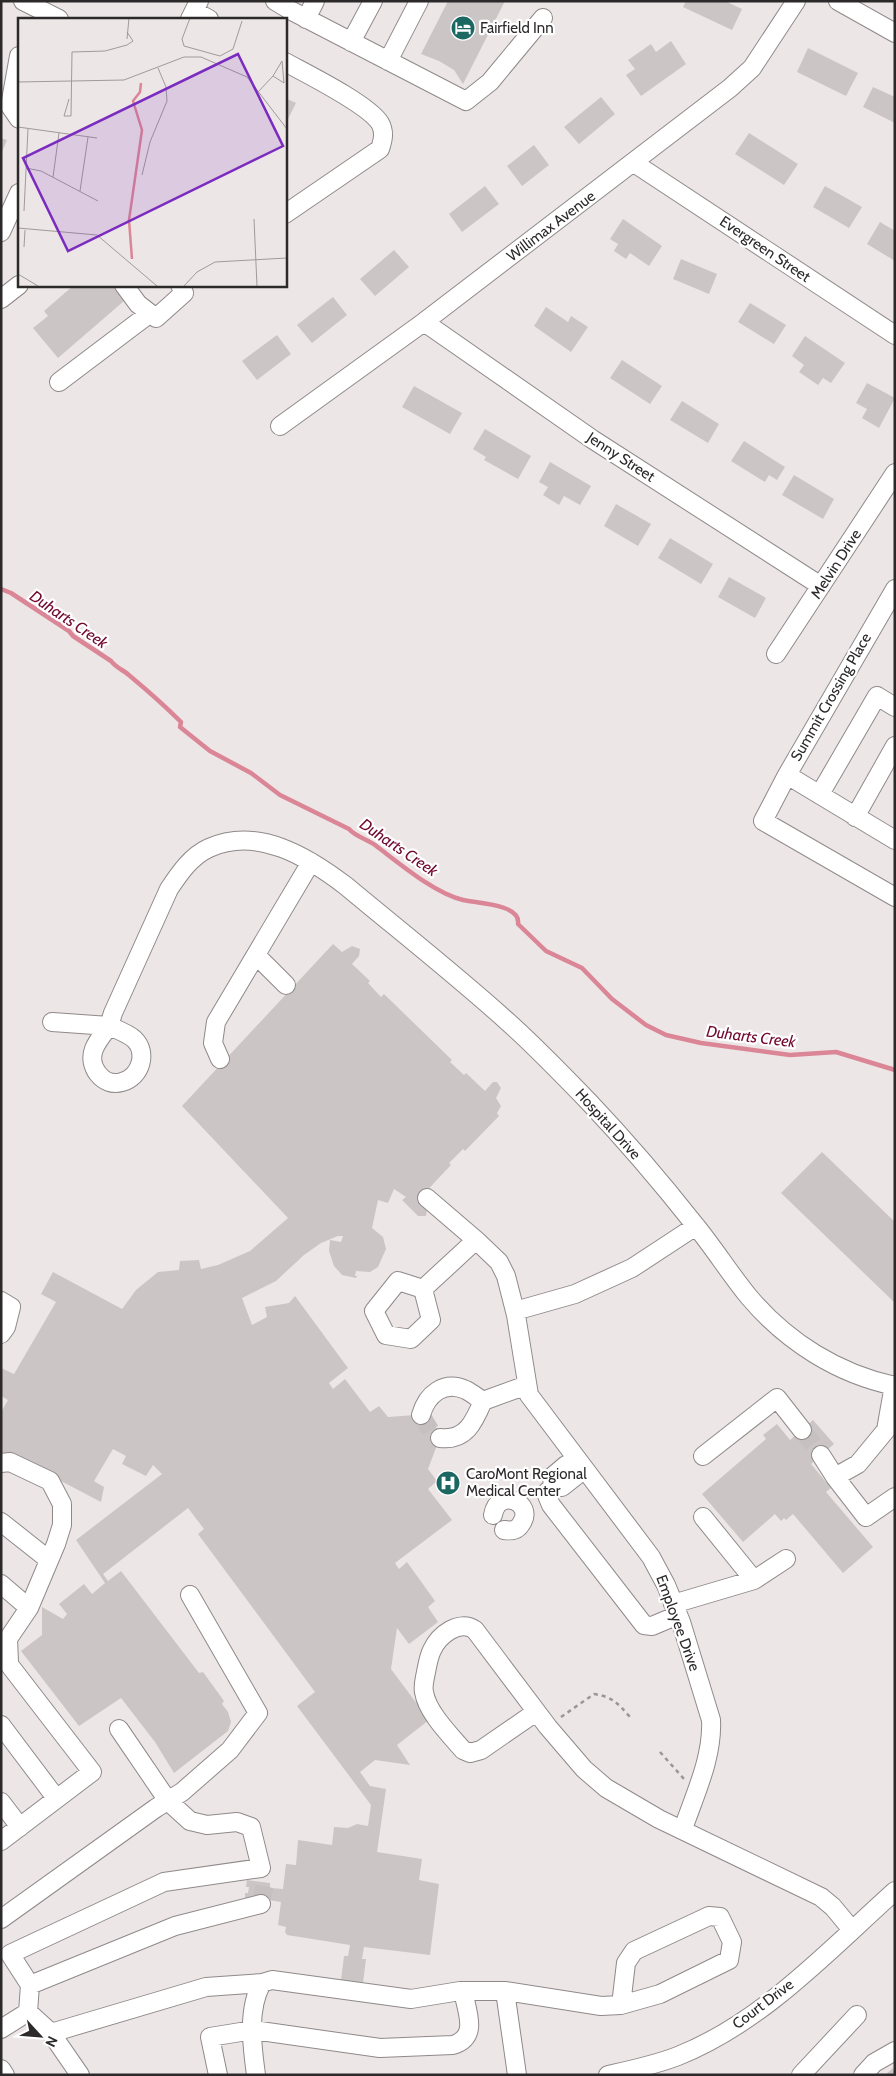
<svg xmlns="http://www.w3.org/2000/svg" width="896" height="2076" font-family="Cabin,sans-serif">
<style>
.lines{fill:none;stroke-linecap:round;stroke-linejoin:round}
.stream{stroke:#db8696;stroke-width:4.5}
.building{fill:#ccc5c6}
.minor-tunnel{stroke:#c6c0c1;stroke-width:18;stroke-dasharray:18 9;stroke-linecap:butt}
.minor-casing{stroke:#90898a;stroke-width:20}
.path{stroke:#9b9697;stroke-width:2.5;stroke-dasharray:4 4;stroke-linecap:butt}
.minor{stroke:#fff;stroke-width:18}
.labels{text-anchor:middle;stroke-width:4.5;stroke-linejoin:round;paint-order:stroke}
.poi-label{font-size:15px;fill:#2c292a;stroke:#fff;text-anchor:start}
.street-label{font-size:15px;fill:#2c292a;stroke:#fff}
.water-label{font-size:16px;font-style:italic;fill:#71092f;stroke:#fff}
.inset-river{fill:none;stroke:#db8696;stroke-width:2.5}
.inset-road{fill:none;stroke:#a09a9b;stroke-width:1}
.view{fill:#7b2cbf;fill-opacity:0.15;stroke:#7b2cbf;stroke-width:2.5}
.inset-edge{fill:none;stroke:#2c292a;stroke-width:2.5}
</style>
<rect width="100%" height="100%" fill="#ede6e7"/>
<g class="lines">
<path class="stream" d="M1,589L11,593L69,631L73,636L111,661C116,668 124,670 130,676C148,691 165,706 181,722L180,727L210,751L251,773L280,795L349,829C356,837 367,839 375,845C399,863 434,893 463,900C476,903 521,904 518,924L546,951L582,968L612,999L646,1025L666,1035L701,1043L790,1055L836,1052L895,1070"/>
</g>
<path class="building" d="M448,1H505L463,84L454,70L439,61L421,54Z
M686,1H725L742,9L732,30L683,7Z
M671,41L686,64L641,96L626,75L635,69L628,60L651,44L656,52Z
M808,48L858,73L846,96L797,72Z
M873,87L895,97V123L863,107Z
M601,97L615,114L579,144L564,127Z
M285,98L296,103L285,125Z
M749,133L798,164L784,185L735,154Z
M1,138L7,140L1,154Z
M534,145L549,165L522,186L507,166Z
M485,186L499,204L462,232L449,214Z
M825,186L862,207L849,228L813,207Z
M623,219L662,246L649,266L630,253L626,259L614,251L618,244L610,239Z
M880,222L895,231V261L867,244Z
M394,250L409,267L375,296L360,279Z
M681,259L717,274L709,294L673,279Z
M74,285H114L117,287L134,290L122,300L124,301L58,358L33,328L48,316L44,311Z
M333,297L347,315L312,343L297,325Z
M750,303L786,325L774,344L738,322Z
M546,307L568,322L571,316L588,327L571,352L534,326Z
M277,335L291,354L257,380L242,361Z
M805,336L845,363L831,383L823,378L818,385L799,372L804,365L792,356Z
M622,360L662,386L650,404L610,378Z
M867,383L895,398L879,428L862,418L867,409L856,403Z
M414,386L462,413L450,434L402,407Z
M682,401L719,424L708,443L670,420Z
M485,429L531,456L518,479L484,460L486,457L473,449Z
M744,441L785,467L777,480L769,475L765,482L731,461Z
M550,462L591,486L580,505L564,496L559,505L543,495L548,487L539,482Z
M794,475L834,499L823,519L782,495Z
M616,504L651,524L638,546L604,526Z
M670,538L713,564L701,584L658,558Z
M729,577L766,598L755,618L718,597Z
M333,944L342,952L352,946L360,949L359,956L352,964L370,981L368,983L381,997L384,994L452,1060L450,1062L464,1075L466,1073L485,1091L493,1082H497L501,1088L496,1098L501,1106L497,1113L499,1116L465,1151L463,1149L449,1163L451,1165L418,1200L427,1209L426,1216H418L402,1200L406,1197L394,1189L388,1203L378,1200L372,1228L383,1237L386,1249L378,1267L370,1272L356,1271L355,1276H357L356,1278L342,1275L334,1266L329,1251L330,1240L341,1242L343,1236H338L321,1243L304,1255L276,1281L242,1298L252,1325L267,1317L265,1307L289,1303L295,1296L348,1368L329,1383L333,1389L345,1379L370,1412L379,1406L388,1417L429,1414L433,1425L442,1432L428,1469L437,1481L428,1489L452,1520L395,1563L399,1569L407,1562L435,1601L428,1607L438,1622L409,1644L397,1628L391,1669L429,1720L397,1745L410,1765L375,1760L360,1772L370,1786L386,1789L377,1852L422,1859L419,1880L439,1884L430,1955L364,1947L362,1959H366L363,1983L341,1980L344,1956H348L350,1945L287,1935L285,1932L286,1927L278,1925L281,1902L269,1900L245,1901V1893H248L249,1887H246L247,1880L270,1883V1888L283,1889L286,1864L296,1865L298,1840L332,1845L334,1827L348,1828L357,1824L368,1826L371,1805L297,1706L315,1692L198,1534L204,1529L188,1508L103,1574L108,1581L121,1571L199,1673L203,1672L224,1701L222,1704L228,1712L231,1722L228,1731L174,1773L155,1742L121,1698L79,1726L21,1651L42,1635V1607L63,1619L67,1614L59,1604L84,1584L92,1594L105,1583L76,1540L162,1474L153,1465L146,1476L122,1464L126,1456L113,1449L94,1481L104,1487L101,1502L15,1457L1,1454V1412L8,1400L1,1396V1368L14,1374L56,1302L41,1294L53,1272L122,1309L136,1290L158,1272L179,1270L180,1261L199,1260L201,1269L218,1265L250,1251L288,1218L182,1106Z
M822,1152L895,1222V1303L781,1193Z
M813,1420L834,1444L811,1464L831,1488L826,1492L873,1547L843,1573L793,1514L786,1520L784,1518L781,1521L775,1514L743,1542L702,1494L766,1439L763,1435L777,1424L790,1440Z
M893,2068L895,2075H885Z"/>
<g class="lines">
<path class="minor-tunnel" d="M421,1415L432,1433L440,1438
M802,1430L821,1455
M261,1904L265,1883"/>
<defs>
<path id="minor" d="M23,1L59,19
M275,1L290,10L466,101L490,82L543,18
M838,1L895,33
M194,11L209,19
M190,19L199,1
M306,19L315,1
M351,42L373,1
M19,56L10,106L19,119
M388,61L419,1
M285,62C307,74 368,104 380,123C385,132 383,140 380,149L285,214
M634,163L895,335
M1,232L19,193
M124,285L138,304L156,318L184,293L180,285
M1,299L19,285
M424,322L592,439L821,586
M59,382L149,314
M280,426L424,322L730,88L752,68L796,1
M895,589L787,775L895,840
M776,654L895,473
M787,775L763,821L895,897
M820,794L877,696L895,707
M855,817L895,746
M256,955L286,985
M52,1022L109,1026L113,1013L169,889C179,874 191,856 209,848C258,826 308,857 346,886C400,931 456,975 508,1022C536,1047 563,1075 589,1102C626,1141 661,1182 695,1225C714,1248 730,1274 749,1297C787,1342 838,1374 895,1386
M109,1026C118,1030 127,1033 134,1039C148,1052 141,1077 122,1082C103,1088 87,1066 94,1049C97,1041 104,1033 109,1026Z
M220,1059L213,1043L216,1022L311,862
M427,1198L476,1240L499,1262L506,1276L516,1315L529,1395L651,1557L666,1585L681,1622L711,1720C713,1757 695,1794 683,1829
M423,1289L398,1281L374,1311L386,1335L411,1339L431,1320L423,1289L476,1240
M1,1301L11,1307L6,1327L1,1334
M515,1311L575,1294L632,1268L696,1226
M894,1385L886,1430L858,1464L835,1477L866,1517L895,1497
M483,1401L527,1385
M421,1415C427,1394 444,1380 466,1390C472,1393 478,1398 483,1401C474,1422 466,1441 440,1438
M821,1455L835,1477
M703,1456L777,1398L802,1430
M1,1463L10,1462L50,1481L62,1504V1525L56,1544L29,1608L8,1639L9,1662
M566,1465L575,1468L576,1476L562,1487H552L553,1476Z
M552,1487L546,1493L551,1505L644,1625L652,1626L678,1615
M493,1515C498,1486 536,1503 521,1524C517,1531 511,1531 504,1530
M703,1517L754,1580
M1,1522L49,1560
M1,1584L29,1608
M673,1604L754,1580L786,1559
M1,1654L92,1772L1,1841
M536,1712L481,1750L470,1753L463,1750C450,1735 427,1712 424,1692C423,1688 424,1682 425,1677C427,1668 428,1658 432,1650C439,1635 459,1619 475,1630L548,1727L584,1769L606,1788L659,1819L821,1897L833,1907L852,1930
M1,1725L56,1798
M119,1729L168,1801L190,1821L207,1825L237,1822L251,1827L261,1868L164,1882L10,1954L30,1985L175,1926L261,1904
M1,1802L20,1827
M1,1919L156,1808L182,1792L230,1750L258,1713L190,1595
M505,1991L517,2075
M28,2012L51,2033L206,1987L262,1983
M1,2029L28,2012L30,1985
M51,2033L80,2075
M1,2069L5,2075
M218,2075L210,2037L253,2030L380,2048L453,2045C479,2037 467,2012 463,1991
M256,2075C252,2046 247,2009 262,1983L272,1980L411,1999L460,1991H505L601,2006L621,2005L660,1994L729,1960L732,1942L720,1917L709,1916L634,1951L626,1963L621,2005
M608,2075C631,2070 655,2065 678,2056C763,2022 828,1951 895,1891
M801,2075L857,2015
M863,2075L874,2063L895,2051"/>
</defs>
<use href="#minor" class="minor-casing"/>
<path class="path" d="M561,1717L594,1694C614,1697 618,1704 631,1718
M660,1752L684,1779"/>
<use href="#minor" class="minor"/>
</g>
<defs>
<symbol id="hotel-disc" viewBox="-11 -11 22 22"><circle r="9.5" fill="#1b6761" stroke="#fff"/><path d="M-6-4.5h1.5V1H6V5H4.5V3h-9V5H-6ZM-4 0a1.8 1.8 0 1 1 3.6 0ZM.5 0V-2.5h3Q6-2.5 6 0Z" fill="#fff"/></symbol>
<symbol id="hospital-disc" viewBox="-11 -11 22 22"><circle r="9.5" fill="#1b6761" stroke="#fff"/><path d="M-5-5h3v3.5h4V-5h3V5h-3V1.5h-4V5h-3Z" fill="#fff"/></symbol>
</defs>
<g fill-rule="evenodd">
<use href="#hotel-disc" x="449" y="14" width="28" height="28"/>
<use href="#hospital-disc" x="434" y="1469" width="28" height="28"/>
</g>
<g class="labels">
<g class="poi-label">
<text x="480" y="33">Fairfield Inn</text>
<text x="466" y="1479">CaroMont Regional<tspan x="466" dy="17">Medical Center</tspan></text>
</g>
<g class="street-label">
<text transform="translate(551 226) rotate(-37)" y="5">Willimax Avenue</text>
<text transform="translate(765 249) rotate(34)" y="5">Evergreen Street</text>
<text transform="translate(621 457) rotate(33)" y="5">Jenny Street</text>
<text transform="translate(836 564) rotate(-57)" y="5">Melvin Drive</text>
<text transform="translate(831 697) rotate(-60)" y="5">Summit Crossing Place</text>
<text transform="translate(608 1124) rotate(48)" y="5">Hospital Drive</text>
<text transform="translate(678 1623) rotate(70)" y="5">Employee Drive</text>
<text transform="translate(763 2004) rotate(-37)" y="5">Court Drive</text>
</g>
<g class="water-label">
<text transform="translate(69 619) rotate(34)" y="6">Duharts Creek</text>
<text transform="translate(399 847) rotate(34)" y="6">Duharts Creek</text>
<text transform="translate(751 1036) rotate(7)" y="6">Duharts Creek</text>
</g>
</g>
<g transform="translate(18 18)">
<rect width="269" height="269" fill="#ede6e7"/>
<path class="inset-river" d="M114,241L111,202L124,112L115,83L122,74L123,65"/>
<path class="inset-road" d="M172,0L164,21L166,28L202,38L215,31L224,3M109,21L111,0M0,64L106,62L166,39H183L229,59L269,111M240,74L255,58L266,65L264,43L255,58M51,81L46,98H53L54,34L87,33L109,27L115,23L109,14M0,109L79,120M8,150L23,153L80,183M124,157L132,124L149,83L148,69L140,50M35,159L41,115M62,173L70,119M6,193L10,111M236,201L239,268M0,210L79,217L139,268M6,229L7,212M0,256L20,268M166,268L179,254L197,244L269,240"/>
<path class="view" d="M220,36L265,128L50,233L5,140Z"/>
<rect width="269" height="269" class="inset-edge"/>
</g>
<rect width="896" height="2076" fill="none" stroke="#2c292a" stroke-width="5"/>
<g transform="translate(40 2036) rotate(116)" stroke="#ffffff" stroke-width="4" paint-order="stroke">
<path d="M0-4L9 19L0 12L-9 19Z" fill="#2c292a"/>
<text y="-8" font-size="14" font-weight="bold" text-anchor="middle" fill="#2c292a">N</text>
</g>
</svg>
